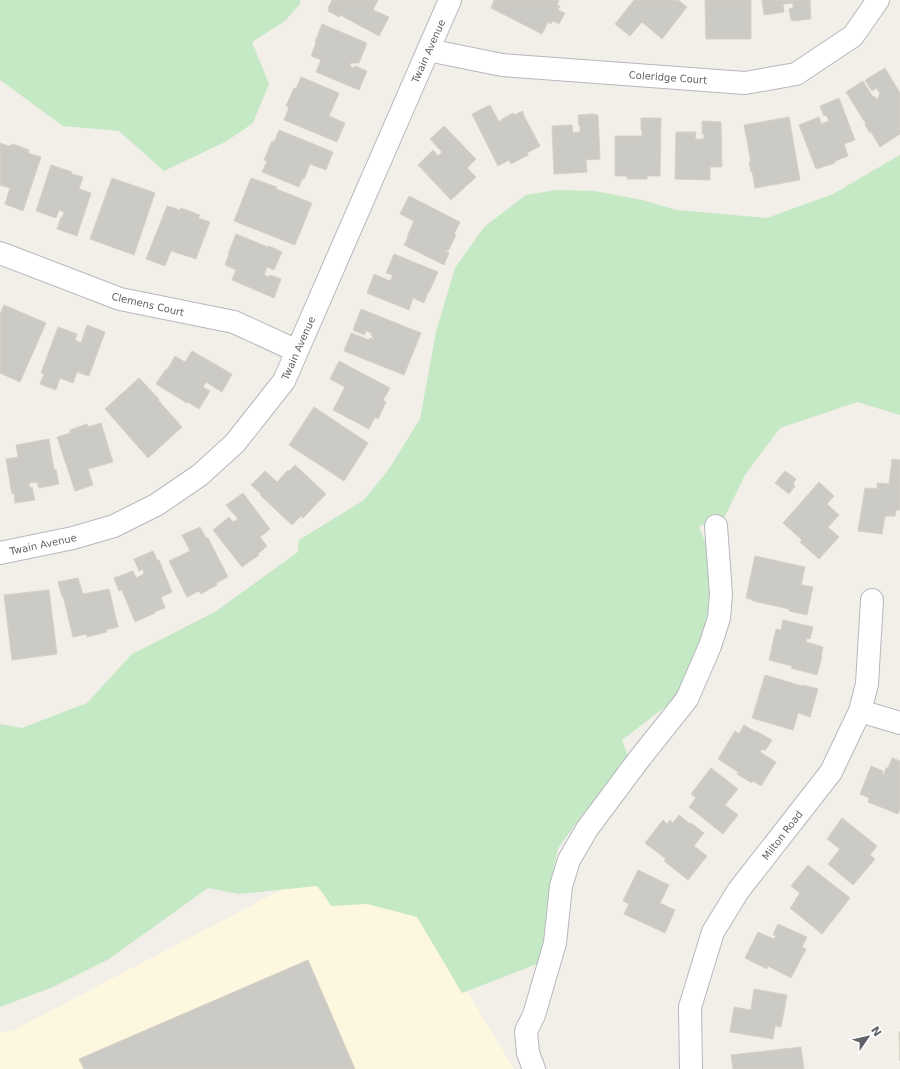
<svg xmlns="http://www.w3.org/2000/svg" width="900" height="1069" font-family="'DejaVu Sans',sans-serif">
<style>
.commercial{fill:#fef7e0}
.green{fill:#c5e8c5}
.building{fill:#cccac5;stroke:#d6d1c6}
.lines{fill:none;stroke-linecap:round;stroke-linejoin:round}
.minor-casing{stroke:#b5b8bc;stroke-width:24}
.minor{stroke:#fff;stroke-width:22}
.labels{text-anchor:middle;stroke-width:3.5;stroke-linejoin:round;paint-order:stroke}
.street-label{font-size:10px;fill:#5f6368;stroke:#fff}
</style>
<rect width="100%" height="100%" fill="#f1efe8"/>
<path class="commercial" d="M376,840L514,1069H0V1032L14,1030Z"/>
<path class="green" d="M0,0H300V4L285,21L252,42L269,84L253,123L227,141L164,171L119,131L63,126L0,80Z
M900,155V415L857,402L780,428L745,475L724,518L699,526L710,555L708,622L699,657L674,700L622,740L629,758L586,810L558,848L550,886V925L537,964L462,993L417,917L367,904L331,906L324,895L317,886L239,894L208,888L109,959L53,987L0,1007V724L22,728L87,703L132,654L215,612L298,552L299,540L364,500L389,469L420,419L436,332L455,268L484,227L526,195L556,190L595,191L642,200L677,210L767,218L833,194Z"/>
<path class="building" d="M332,0H378L373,10L389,17L379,36L340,15L339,17L328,11L329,9L328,8Z
M494,0H559L557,5L560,6L558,10L565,13L559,24L553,21L551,24L548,22L542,34L491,8Z
M634,0H678L687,7L662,39L642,22L630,36L615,24Z
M705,0H751V39H706Z
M762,0H810L811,19L793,21V20H791L789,9L793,8V3L783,4L784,12L764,15Z
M322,24L367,43L359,63H351L350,66L354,68L355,66L367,71L359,90L316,72L321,60L311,56L316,43L315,42Z
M885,68L900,93V134L880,147L871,132L870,133L865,125L866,124L846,92L863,81L873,97L874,96L877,100L880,93L876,88L872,91L865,80Z
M301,77L339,93L329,116L345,123L337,142L284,120L289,107L286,106L294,88L296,89Z
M839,98L855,140L844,144L848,156L835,161V163L816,169L799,125L819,117L821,124L829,121L826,115L824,116L820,106Z
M490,105L499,122L501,121V120L513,113L514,115L523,111L524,116L540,146L527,153L528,155L511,164L509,160L498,166L472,114Z
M592,114L598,115L600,159L586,160L587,172L554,174L552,126L572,125L573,133L580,132V126H579L578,115Z
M789,117L800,180L755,188L752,171L751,172L749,162H751L744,125Z
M641,118H661L660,176H647V179H627V176H615V136H642V130H641Z
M702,121L721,122L722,167H710V180L675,179L676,132H696L695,139H704V134H702Z
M444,126L476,159L467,168L476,177L451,200L418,165L433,150L438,156L442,152L430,139Z
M279,130L333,152L326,170L310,164L304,179H302L299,187L262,172L267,161L264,160L272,141L274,142Z
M0,143L9,146L10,145H12L13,144L29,150L28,153L41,157L23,211L5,204L10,188L0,185Z
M51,165L72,172V174L83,177L79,189L91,193L77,236L57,229L61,217L62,218L64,212L59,210L56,218L36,211Z
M112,178L155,193L134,255L90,239Z
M251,178L277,187L276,189L312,203L295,245L234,221Z
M409,196L460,222L454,234L456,235L448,251L446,250L445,251L449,253L444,265L404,245L408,237H407L414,221L400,214Z
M167,206L180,210L181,208L200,215L198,218L210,222L196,259L171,251L165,266L146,259Z
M236,234L268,247L269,246L282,252L274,270L267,267L264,275L270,277V275L281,279L274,298L232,280L236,270L225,265L229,254H228Z
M394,254L438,272L429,292H428L424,303L413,298L409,310L367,293L374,274L390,281L393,275L386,273Z
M4,305L46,323L20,382L0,373V314Z
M361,309L421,333L404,375L344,351L351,333L369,340L370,338L374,340L371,334L372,333L366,331L364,335L353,330Z
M87,325L105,332L89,376L77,372L73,383L60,378L56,390L40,384L44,374L41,373L58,327L77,334L75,340L81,343Z
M192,351L232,374L222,392L206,382L203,387L210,391L199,409L188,402L187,403L156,384L166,369L167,370L175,356L185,362Z
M339,361L390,388L383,400L386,402L378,419L375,417L369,429L333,410L345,387L330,379Z
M139,378L159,399L158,400L182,427L148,458L105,409Z
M314,407L368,443L344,481L289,445Z
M101,423L113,462L88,469L93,485L75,491L57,437L70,433V430L87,424L88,427Z
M49,439L54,470L56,469L59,484L39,488L37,482L29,483L30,488L32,487L35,500L15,503L14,493L12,494L6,459L18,457L16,445Z
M892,459L900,460V510H896L895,516H885L882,534L858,531L865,488L877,489V483L889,484Z
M295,465L326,494L303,518L301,516L292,525L260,495L261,494L251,485L265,471L277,482L288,470L289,471Z
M785,471L796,479L793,484L795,486L789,494L775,483Z
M819,482L834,496L827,504L839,515L828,527L839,537L819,559L800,542L802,540L783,523Z
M243,493L270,529L260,537L267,546L258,554L259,555L242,567L213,530L229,517L233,522L238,519L226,505Z
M200,527L206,538H208L228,577L216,583L217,585L201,594L199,591L187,597L169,561L190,551L182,535Z
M153,551L157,560H159L172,592L161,597L165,608L154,612L155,613L135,622L122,590L119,591L114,578L133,571L136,578L144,574L143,569L139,571L134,559Z
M755,556L805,567L801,585L813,587L807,615L789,611V609L753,601V600L746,598Z
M78,578L83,594L109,589L118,627L106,630L107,632L87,637L86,634L73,637L63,596L62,597L58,582Z
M49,590L57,654L12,660L4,595Z
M783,620L813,627L810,639L807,638L806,642L823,647L821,656H822L817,675L791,668L792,666L769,660L776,629L781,630Z
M765,675L802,686L803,685L818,689L810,717L798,713L793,730L752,718Z
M744,725L756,732V731L772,740L765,751L762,749L760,752L776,762L761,786L753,781L752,783L737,774L738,772L718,759L735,731L739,734Z
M892,758L900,761V809L898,814L868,802L869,798L860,794L871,766L883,771L882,774H884L886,768H888Z
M711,768L738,789L725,805L738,815L723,834L689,807L696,798L691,794Z
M679,815L690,824L691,823L704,833L694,846L707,856L688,880L664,861L666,859L645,843L663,820L667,824L670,820L673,823Z
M842,818L877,846L870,855L875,859L853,885L828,864L840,849L827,839Z
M808,865L850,898L822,934L790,908L796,900H795L800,893L791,886Z
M638,870L669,885L660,903L675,910L665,933L624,914L629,904L623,901Z
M778,924L807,937L802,947L806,949L791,978L768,966L767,969L745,958L758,932L774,939L776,936L773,935Z
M308,960L355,1069H84L79,1059Z
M754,989L787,995L781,1027L775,1026L773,1039L730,1032L734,1007L751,1010Z
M899,1032H900V1061Z
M801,1047L804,1069H733L731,1055Z"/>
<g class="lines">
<defs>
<path id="minor" d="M428,50L502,65L745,83L796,74L853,36L878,0
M0,253L120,299L234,322L297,351
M0,553L73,538L114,526L156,505L200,475L235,443L284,381L450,0
M860,711L900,723
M534,1069L528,1053L526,1031L534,1015L555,943L561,886L569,860L587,829L640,758L687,699L710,646L719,618L721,594L716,526
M691,1069L690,1007L713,932L738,891L831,772L860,711L867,684L872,600"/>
</defs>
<use href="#minor" class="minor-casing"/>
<use href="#minor" class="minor"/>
</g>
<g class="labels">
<g class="street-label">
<text transform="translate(428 51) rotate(-66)" y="4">Twain Avenue</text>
<text transform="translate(668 77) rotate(4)" y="4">Coleridge Court</text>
<text transform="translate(148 304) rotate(13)" y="4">Clemens Court</text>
<text transform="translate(298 348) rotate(-66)" y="4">Twain Avenue</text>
<text transform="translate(43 544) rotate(-12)" y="4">Twain Avenue</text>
<text transform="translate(782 835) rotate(-52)" y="4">Milton Road</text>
</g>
</g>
<g transform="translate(868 1037) rotate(56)" stroke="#ffffff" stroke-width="3" paint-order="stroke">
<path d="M0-3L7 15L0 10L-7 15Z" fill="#5f6368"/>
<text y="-6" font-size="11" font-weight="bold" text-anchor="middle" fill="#5f6368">N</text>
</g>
</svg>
